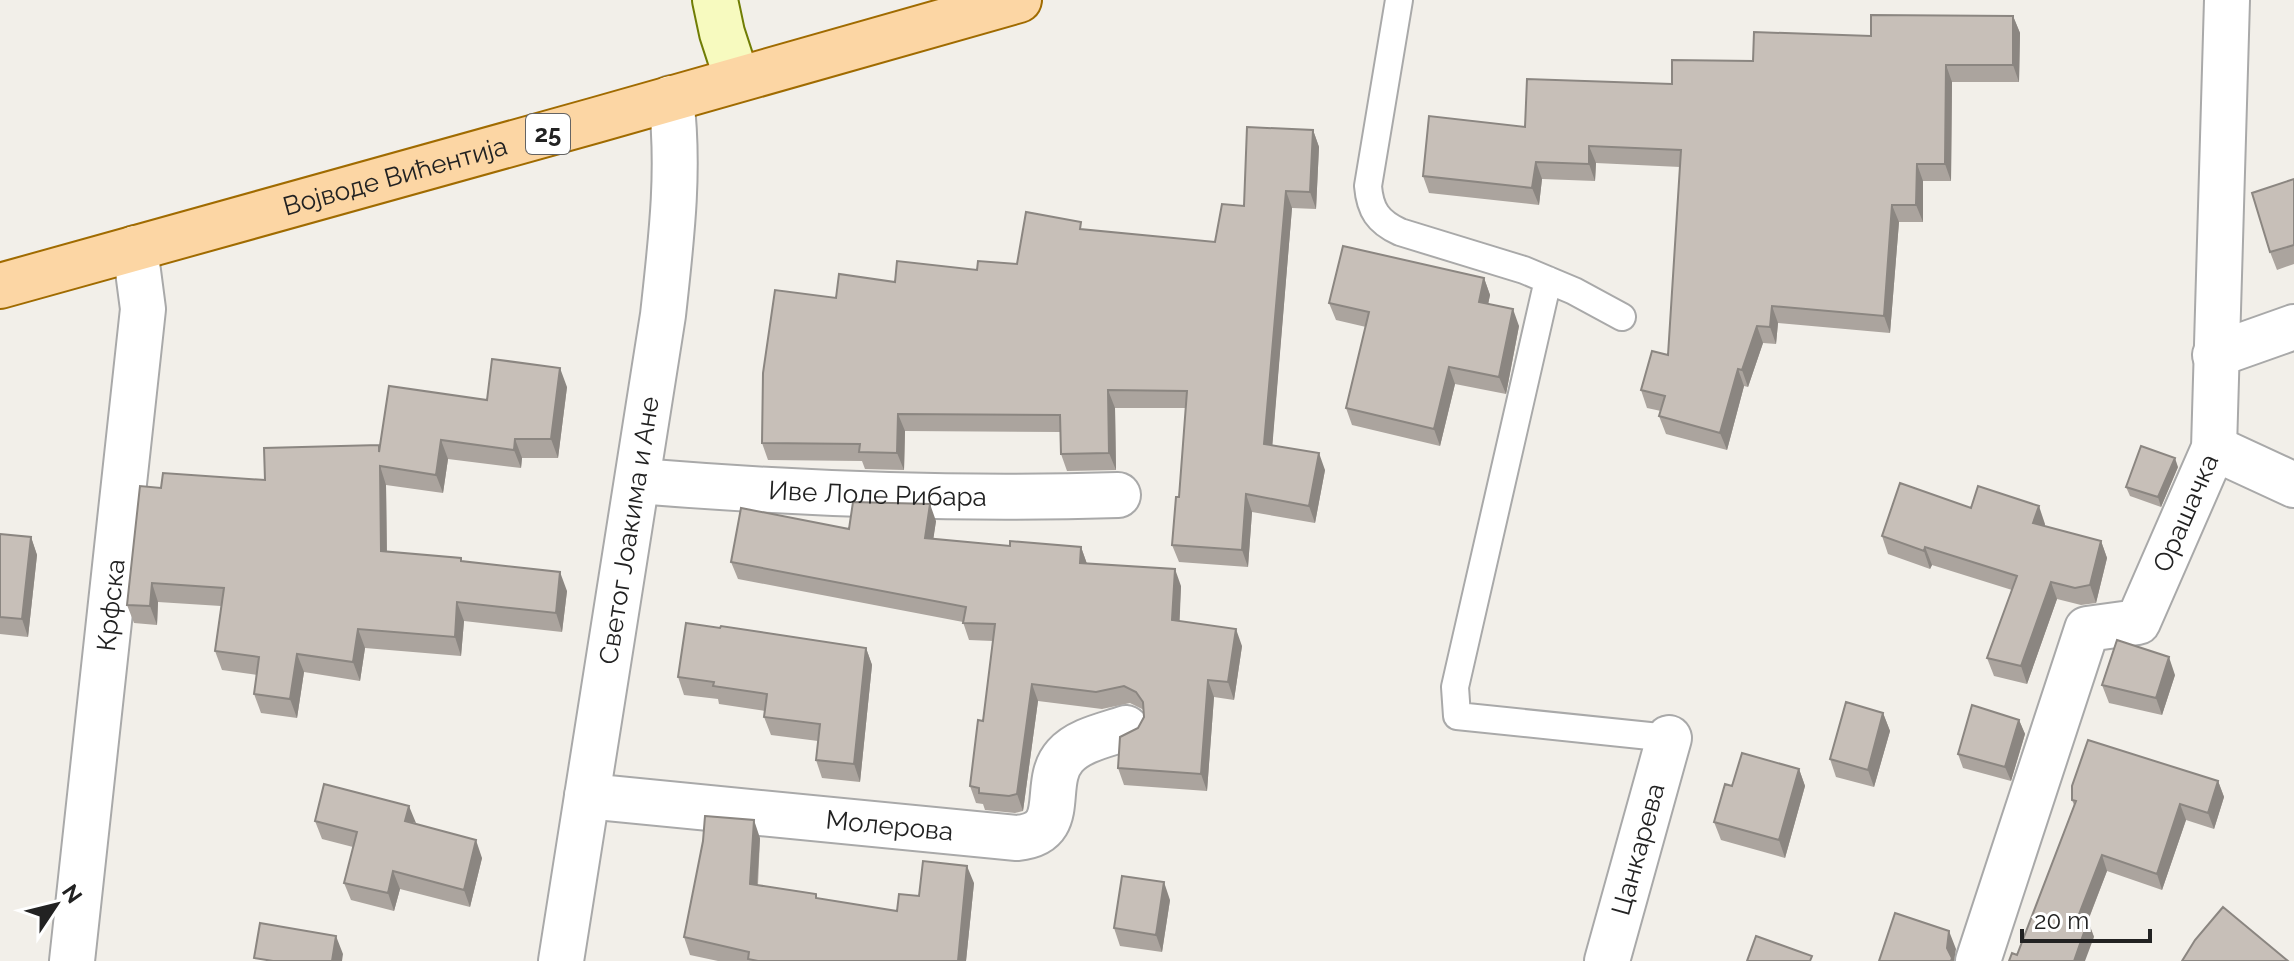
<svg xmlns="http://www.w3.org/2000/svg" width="2294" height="961" font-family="Raleway,sans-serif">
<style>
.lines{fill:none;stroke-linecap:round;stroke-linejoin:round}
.lane-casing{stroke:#a9a9a9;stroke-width:30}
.street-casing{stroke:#a9a9a9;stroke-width:48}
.secondary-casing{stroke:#707d05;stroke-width:48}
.primary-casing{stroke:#a06b00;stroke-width:48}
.lane{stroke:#fff;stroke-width:26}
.street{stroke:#fff;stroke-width:44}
.secondary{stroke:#f7fabf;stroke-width:44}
.primary{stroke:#fcd6a4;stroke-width:44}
.wall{fill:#aba49e}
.shaded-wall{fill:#8b8681}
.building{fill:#c7bfb8;stroke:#8b8681;stroke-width:2}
.labels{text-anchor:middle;stroke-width:6;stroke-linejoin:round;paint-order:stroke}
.shield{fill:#fff;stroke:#646464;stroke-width:2}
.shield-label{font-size:24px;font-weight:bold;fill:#222}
.street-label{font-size:26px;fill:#222;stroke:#fff}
</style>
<rect width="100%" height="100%" fill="#f2efe9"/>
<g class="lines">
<defs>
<path id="lane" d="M1399,0L1368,186C1370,210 1378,222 1400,232L1524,270L1574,291L1622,317
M1548,280L1455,687L1457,716L1669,738"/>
<g id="street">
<path d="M2215,355L2294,327"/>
<path d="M2214,448L2294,485"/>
<path id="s1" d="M638,481C798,494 957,500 1118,495"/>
<path id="s2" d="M587,796L1017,838C1071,833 1040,784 1065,756C1079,740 1106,735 1126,728"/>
<path id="s3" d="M72,961L143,309L135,248"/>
<path id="s4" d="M561,961L663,315C671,242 680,171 671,98"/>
<path id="s5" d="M1607,961L1669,738"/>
<path id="s6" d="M1978,961L2087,629L2138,622L2214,448L2227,0"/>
</g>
<path id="secondary" d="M715,0L722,33L737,79"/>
<g id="primary">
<path id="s7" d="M0,286C340,191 680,98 1019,0"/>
</g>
</defs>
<use href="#lane" class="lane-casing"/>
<use href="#street" class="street-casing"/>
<use href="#secondary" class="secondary-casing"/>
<use href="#primary" class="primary-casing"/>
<use href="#lane" class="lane"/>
<use href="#street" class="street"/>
<use href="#secondary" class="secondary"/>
<use href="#primary" class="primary"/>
</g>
<path class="wall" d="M2013,16L2020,33L2019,82H1952L1951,181H1923V222H1899L1890,333L1778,323L1776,344L1763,343L1748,387L1744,386L1727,450L1666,434L1659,416L1661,411L1647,408L1641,390L1668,355L1680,167L1596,163L1595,181L1542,179L1539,205L1429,193L1423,176L1525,127L1753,61L1871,36Z
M1313,130L1319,147L1316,209L1292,208L1272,446L1325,470L1315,523L1252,512L1248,567L1179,562L1172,545L1179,497L1186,408H1115L1116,470L1067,471L1061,454V432L905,431L904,470L865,469L862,461L768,460L762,443L836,298L977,270L1017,264L1084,230L1215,242L1244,206Z
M2294,179V264L2277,270L2270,252Z
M1484,278L1490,295L1488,304L1519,326L1506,394L1455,384L1440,446L1352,425L1346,408L1366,327L1336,320L1329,303Z
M567,387L558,458H522L521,468L448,459L443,493L386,485L387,551L462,561L567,591L562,632L464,621L461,656L365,648L360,681L304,672L297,718L261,713L254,694L257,675L222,670L215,651L221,606L158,602L157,625L134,623L127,605L161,488L265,480L379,445L487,400Z
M2178,467L2161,507L2130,496L2126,487Z
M1971,508L2045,524V526L2101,541L2107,558L2096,603L2081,605L2057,599L2027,684L1994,676L1987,658L2012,590L1932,565L1930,569L1888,554L1882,536Z
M936,521L933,539L1010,546L1081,547L1087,564L1181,586L1179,621L1242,646L1234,700L1214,697L1207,791L1124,785L1118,768L1144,717V711L1142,709L1130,703L1102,709L1038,701L1023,811L1015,813L985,810L983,804L976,803L970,786L983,721L993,641L969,640L963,622L738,579L731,562L849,529Z
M0,534L31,537L37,555L28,637L0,634Z
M866,648L872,665L860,782L822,778L816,760L818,741L771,735L764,717L765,711L719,704L718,699L684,695L678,677Z
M2175,675L2162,715L2109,703L2102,685Z
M1883,713L1890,731L1874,787L1836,777L1830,759Z
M2019,720L2025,734L2011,781L1963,768L1958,754Z
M1799,769L1805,786L1785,858L1721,840L1714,822L1732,786Z
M2218,781L2224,797L2214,829L2186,820L2162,890L2107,871L2088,921L2094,937L2017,955L2074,805L2072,800Z
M315,821L416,824L482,858L470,907L400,889L394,911L351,900L344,883L353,847L322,839Z
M760,838L758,885L818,899L897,911L919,896L974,883L966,961H718L690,955L684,937Z
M1170,900L1162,952L1120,946L1114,928Z"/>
<path class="shaded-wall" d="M2013,16L2020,33L2019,82L2013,65Z
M1946,65L1952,82L1951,181L1945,164Z
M1313,130L1319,147L1316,209L1310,192Z
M1589,146L1596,163L1595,181L1589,164Z
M1536,162L1542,179L1539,205L1532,188Z
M1917,164L1923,181V222L1916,205Z
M1286,191L1292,208L1271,462L1264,444Z
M1892,205L1899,222L1890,333L1884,316Z
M1484,278L1490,295L1485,319L1479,302Z
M1772,306L1778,323L1776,344L1770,327Z
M1513,309L1519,326L1506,394L1499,377Z
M1757,326L1763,343L1748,387L1742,370Z
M1449,367L1455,384L1440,446L1434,429Z
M560,368L567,387L558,458L551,439Z
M1738,369L1744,386L1727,450L1720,433Z
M1108,390L1115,408L1116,470L1109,453Z
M898,414L905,431L904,470L897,453Z
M515,439L522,458L521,468L514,450Z
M441,440L448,459L443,493L436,475Z
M1319,453L1325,470L1315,523L1309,506Z
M2175,458L2178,467L2161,507L2158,497Z
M380,466L386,485L387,569L381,551Z
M1246,494L1252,512L1248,567L1242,550Z
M930,504L936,521L931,555L925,538Z
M2039,506L2045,524L2040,541L2033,523Z
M31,537L37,555L28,637L22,619Z
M2101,541L2107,558L2096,603L2090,585Z
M1081,547L1087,564L1080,563Z
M1925,547L1932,565L1930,569L1924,551Z
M1175,569L1181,586L1179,637L1172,620Z
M560,572L567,591L562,632L556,613Z
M2051,582L2057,599L2027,684L2021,666Z
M152,583L158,602L157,625L150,606Z
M457,602L464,621L461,656L455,637Z
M358,629L365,648L360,681L353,662Z
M1236,629L1242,646L1234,700L1228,682Z
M866,648L872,665L860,782L854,764Z
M297,654L304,672L297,718L290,699Z
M2169,657L2175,675L2162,715L2156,698Z
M1208,680L1214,697L1207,791L1201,774Z
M1032,684L1038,701L1023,811L1017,794Z
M1883,713L1890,731L1874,787L1868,770Z
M2019,720L2025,734L2011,781L2005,767Z
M1799,769L1805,786L1785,858L1779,840Z
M2218,781L2224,797L2214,829L2208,813Z
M2180,804L2186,820L2162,890L2157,874Z
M409,806L416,823L405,821Z
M754,820L760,838L756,901L750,884Z
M476,840L482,858L470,907L464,890Z
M2102,855L2107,871L2083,933L2078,917Z
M967,866L974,883L966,961H958Z
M393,871L400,889L394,911L388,893Z
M1164,882L1170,900L1162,952L1156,935Z
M2088,921L2094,937L2085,961H2074Z
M1949,931L1956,949L1954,961H1951L1947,948Z
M336,936L343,954L342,961H332Z"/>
<path class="building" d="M1871,15L2013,16V65H1946L1945,164H1917L1916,205H1892L1884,316L1772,306L1770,327L1757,326L1742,370L1738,369L1720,433L1659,416L1665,396L1641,390L1652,351L1668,355L1681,150L1589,146V164L1536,162L1532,188L1423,176L1429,116L1525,127L1527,79L1672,84V60L1753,61L1754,32L1871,36Z
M1247,127L1313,130L1310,192L1286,191L1264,444L1319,453L1309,506L1246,494L1242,550L1172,545L1176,497H1179L1187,391L1108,390L1109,453L1061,454L1060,415L898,414L897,453L859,452L860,444L762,443L763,373L775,290L836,298L839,274L895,282L897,261L977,270L978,261L1017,264L1026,212L1081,222L1080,229L1215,242L1222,204L1244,206Z
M2294,179V245L2270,252L2252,193Z
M1343,246L1484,278L1479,302L1513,309L1499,377L1449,367L1434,429L1346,408L1369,312L1329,303Z
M492,359L560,368L551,439H515L514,450L441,440L436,475L380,466L381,551L461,558V561L560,572L556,613L457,602L455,637L358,629L353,662L297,654L290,699L254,694L259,657L215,651L224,588L152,583L150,606L127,605L140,486L161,488L163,473L265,480L264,448L379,445V452L389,386L487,400Z
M2141,446L2175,458L2158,497L2126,487Z
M1900,483L1971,508L1978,486L2039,506L2033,523L2101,541L2090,585L2075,588L2051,582L2021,666L1987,658L2017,576L1925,547L1924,551L1882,536Z
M853,502L930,504L925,538L1010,546V541L1081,547L1080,563L1175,569L1172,620L1236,629L1228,682L1208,680L1201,774L1118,768L1120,737L1138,728L1144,717L1143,702L1136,692L1124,686L1096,692L1032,684L1017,794L1009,796L979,793V788L970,786L978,720L983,721L995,624L963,623L966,607L731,562L741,508L849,529Z
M0,534L31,537L22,619L0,617Z
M686,623L720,628L721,626L866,648L854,764L816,760L820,724L764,717L767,694L713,686L714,682L678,677Z
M2117,640L2169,657L2156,698L2102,685Z
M1846,702L1883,713L1868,770L1830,759Z
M1972,705L2019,720L2005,767L1958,754Z
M2088,740L2218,781L2208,813L2180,804L2157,874L2102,855L2078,917L2088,921L2074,961H2009L2012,953L2017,955L2076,801L2072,800V786Z
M1742,753L1799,769L1779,840L1714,822L1725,784L1732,786Z
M324,784L409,806L405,821L476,840L464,890L393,871L388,893L344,883L357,832L315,821Z
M705,816L754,820L750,884L816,894V898L897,911L899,894L919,896L923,861L967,866L958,961H758L748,959L749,952L684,937L703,841Z
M1122,876L1164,882L1156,935L1114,928Z
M2223,907L2288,961H2182L2195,940Z
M1895,913L1949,931L1947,948L1952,958L1951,961H1879Z
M260,923L336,936L332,961H273L254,958Z
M1756,936L1812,956L1810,961H1747Z"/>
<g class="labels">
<rect class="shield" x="526" y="114" width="44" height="40" rx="6"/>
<g class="shield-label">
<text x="548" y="142">25</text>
</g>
<g class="street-label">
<text dy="9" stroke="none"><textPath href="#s7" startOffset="410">Војводе Вићентија</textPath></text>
<text dy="9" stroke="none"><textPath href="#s1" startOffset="240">Иве Лоле Рибара</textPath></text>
<text dy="9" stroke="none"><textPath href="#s6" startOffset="520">Орашачка</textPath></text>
<text dy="9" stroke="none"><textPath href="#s4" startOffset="436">Светог Јоакима и Ане</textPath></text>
<text dy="9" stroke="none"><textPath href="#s3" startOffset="358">Крфска</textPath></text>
<text dy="9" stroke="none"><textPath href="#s2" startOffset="304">Молерова</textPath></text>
<text dy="9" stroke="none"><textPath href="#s5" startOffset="116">Цанкарева</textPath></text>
</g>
</g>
<g transform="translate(56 905) rotate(55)" stroke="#ffffff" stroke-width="6" paint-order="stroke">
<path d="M0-6L14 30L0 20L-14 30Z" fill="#222222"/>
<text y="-12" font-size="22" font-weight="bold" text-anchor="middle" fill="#222222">N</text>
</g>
<path d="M2022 929v12h128v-12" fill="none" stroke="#222222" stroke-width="4"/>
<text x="2034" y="929" font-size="24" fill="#222222" stroke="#ffffff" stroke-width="6" paint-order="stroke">20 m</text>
</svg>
